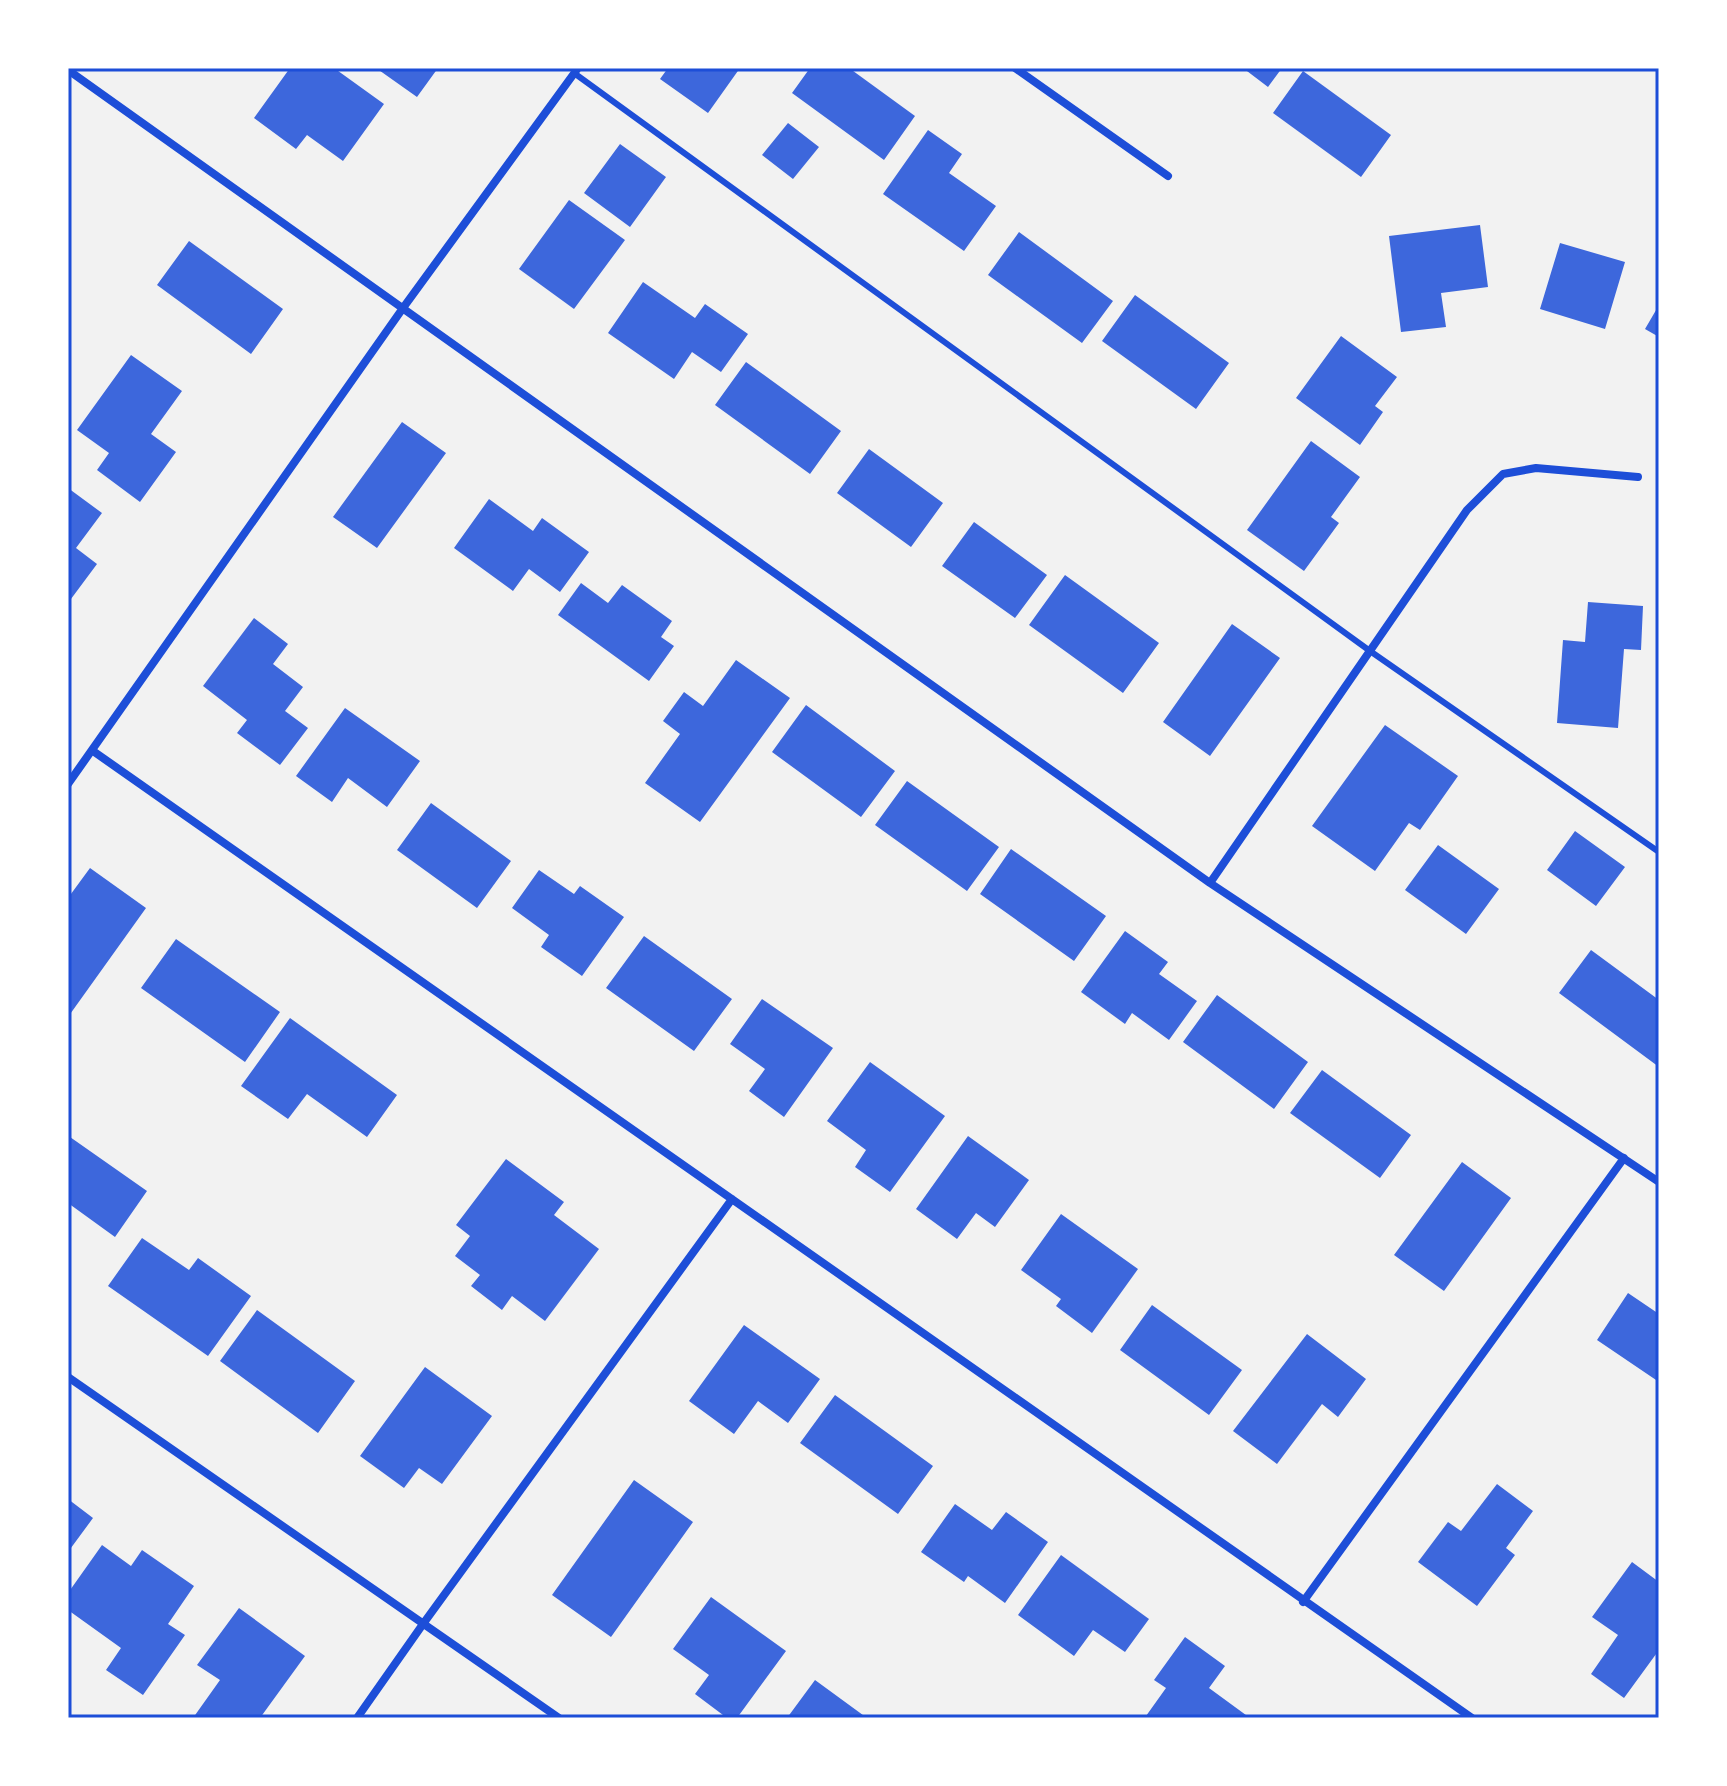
<svg xmlns="http://www.w3.org/2000/svg" width="1727" height="1786" font-family="'Fira Sans',sans-serif">
<style>
.building{fill:#3d67dc}
.lines{fill:none;stroke-linecap:round;stroke-linejoin:round}
.service{stroke:#1d4ed8;stroke-width:6}
.minor{stroke:#1d4ed8;stroke-width:8}
.neatline{fill:none;stroke:#1d4ed8;stroke-width:3}
</style>
<rect width="100%" height="100%" fill="#f2f2f2"/>
<path class="building" d="M290,68H334L384,104L343,161L307,135L296,149L254,118Z
M376,68H438L417,97Z
M668,68H740L708,113L660,79Z
M810,68H849L915,116L884,160L792,93Z
M1243,68H1282L1268,87Z
M1303,71L1391,135L1361,177L1273,113Z
M788,123L819,147L793,179L762,155Z
M928,130L962,154L949,173L996,206L964,251L883,194Z
M620,144L666,177L630,227L584,193Z
M569,200L625,240L574,309L519,269Z
M1480,225L1488,287L1441,293L1446,327L1401,332L1389,236Z
M1019,232L1113,301L1082,343L988,275Z
M189,241L283,309L251,354L157,285Z
M1560,243L1625,262L1605,329L1540,309Z
M643,282L695,318L705,304L748,334L721,372L692,352L674,379L608,333Z
M1135,295L1229,363L1196,409L1102,341Z
M1659,305V337L1645,329Z
M1341,336L1397,377L1375,406L1383,412L1360,445L1296,398Z
M131,355L182,391L151,434L176,452L140,502L97,470L109,453L77,430Z
M746,362L841,431L810,474L715,405Z
M402,422L446,453L377,548L333,517Z
M1311,441L1360,477L1331,517L1339,523L1304,571L1247,530Z
M869,449L943,503L911,547L837,493Z
M68,488L102,513L76,548L97,564L68,603Z
M489,499L533,531L542,518L589,552L560,592L529,569L513,591L454,548Z
M974,522L1047,575L1015,618L942,566Z
M1065,575L1159,643L1123,693L1029,625Z
M581,583L608,603L622,585L672,621L661,637L674,646L649,681L558,615Z
M1588,602L1643,606L1641,650L1624,649L1618,728L1557,723L1563,640L1585,642Z
M254,618L288,644L273,664L303,687L285,711L308,728L280,765L237,733L247,720L203,686Z
M1232,624L1280,658L1210,756L1163,722Z
M736,660L790,698L700,822L645,783L680,734L663,721L684,692L703,706Z
M806,705L895,771L861,817L772,752Z
M345,708L420,761L387,807L348,778L332,802L296,776Z
M1385,725L1458,776L1420,830L1409,823L1375,871L1312,826Z
M907,781L999,847L967,891L875,825Z
M431,803L511,861L477,908L397,850Z
M1575,831L1625,867L1596,906L1547,870Z
M1438,845L1499,889L1466,934L1405,890Z
M1011,849L1106,916L1074,961L980,894Z
M90,868L146,908L68,1017V898Z
M539,870L574,894L580,886L624,917L582,976L541,947L549,935L512,908Z
M1125,931L1168,962L1159,974L1197,1001L1169,1040L1132,1013L1125,1024L1081,992Z
M644,936L732,999L694,1051L606,988Z
M176,939L280,1012L245,1062L141,988Z
M1591,950L1659,1000V1067L1559,993Z
M1217,995L1308,1062L1274,1109L1183,1042Z
M762,999L833,1048L784,1117L749,1091L765,1069L730,1044Z
M290,1018L397,1095L367,1137L307,1094L288,1119L241,1086Z
M870,1062L945,1116L890,1192L855,1167L866,1150L827,1121Z
M1322,1070L1411,1135L1380,1178L1290,1113Z
M968,1136L1029,1180L995,1227L976,1213L957,1239L916,1209Z
M70,1137L147,1191L115,1237L68,1203Z
M506,1159L564,1202L554,1215L599,1249L545,1321L512,1296L502,1310L471,1286L480,1275L455,1256L470,1236L456,1225Z
M1462,1162L1511,1198L1444,1291L1394,1255Z
M1061,1214L1138,1269L1092,1333L1056,1306L1061,1299L1021,1270Z
M142,1238L189,1270L198,1258L251,1296L208,1356L108,1286Z
M1628,1293L1659,1314V1382L1597,1340Z
M1152,1305L1242,1370L1209,1415L1120,1350Z
M257,1310L355,1381L318,1433L220,1361Z
M744,1325L820,1379L788,1423L758,1401L734,1434L689,1401Z
M1307,1334L1366,1379L1338,1417L1322,1404L1277,1464L1233,1431Z
M425,1367L492,1416L442,1484L419,1468L404,1488L360,1456Z
M835,1395L933,1466L898,1514L800,1443Z
M634,1480L693,1522L611,1637L552,1595Z
M1497,1484L1533,1511L1506,1548L1515,1555L1477,1606L1418,1562L1448,1522L1461,1531Z
M68,1499L93,1518L68,1552Z
M955,1504L992,1530L1006,1512L1048,1542L1005,1603L968,1576L964,1582L921,1552Z
M102,1545L131,1566L142,1550L194,1586L168,1624L185,1635L143,1695L106,1670L121,1648L68,1610V1593Z
M1061,1555L1149,1619L1125,1652L1093,1630L1074,1656L1018,1615Z
M1632,1562L1659,1582V1650L1624,1698L1591,1674L1618,1635L1592,1617Z
M711,1597L786,1651L737,1718H727L695,1694L709,1675L673,1649Z
M239,1608L305,1656L260,1718H193L220,1680L197,1665Z
M1185,1637L1225,1666L1209,1688L1250,1718H1149L1146,1716L1166,1688L1154,1680Z
M815,1680L867,1718H787Z"/>
<g class="lines">
<path class="service" d="M574,73L1370,651L1659,852"/>
<path class="minor" d="M1015,68L1168,176
M68,70L1210,883L1659,1182
M93,751L1472,1718
M68,784L403,308L578,68
M1210,883L1467,510L1503,474L1536,468L1638,477
M68,1377L559,1718
M1303,1602L1624,1158
M357,1718L423,1624L732,1199"/>
</g>
<rect width="1727" height="1786" fill="none" stroke="#ffffff" stroke-width="140"/>
<rect x="70" y="70" width="1587" height="1646" class="neatline"/>
</svg>
